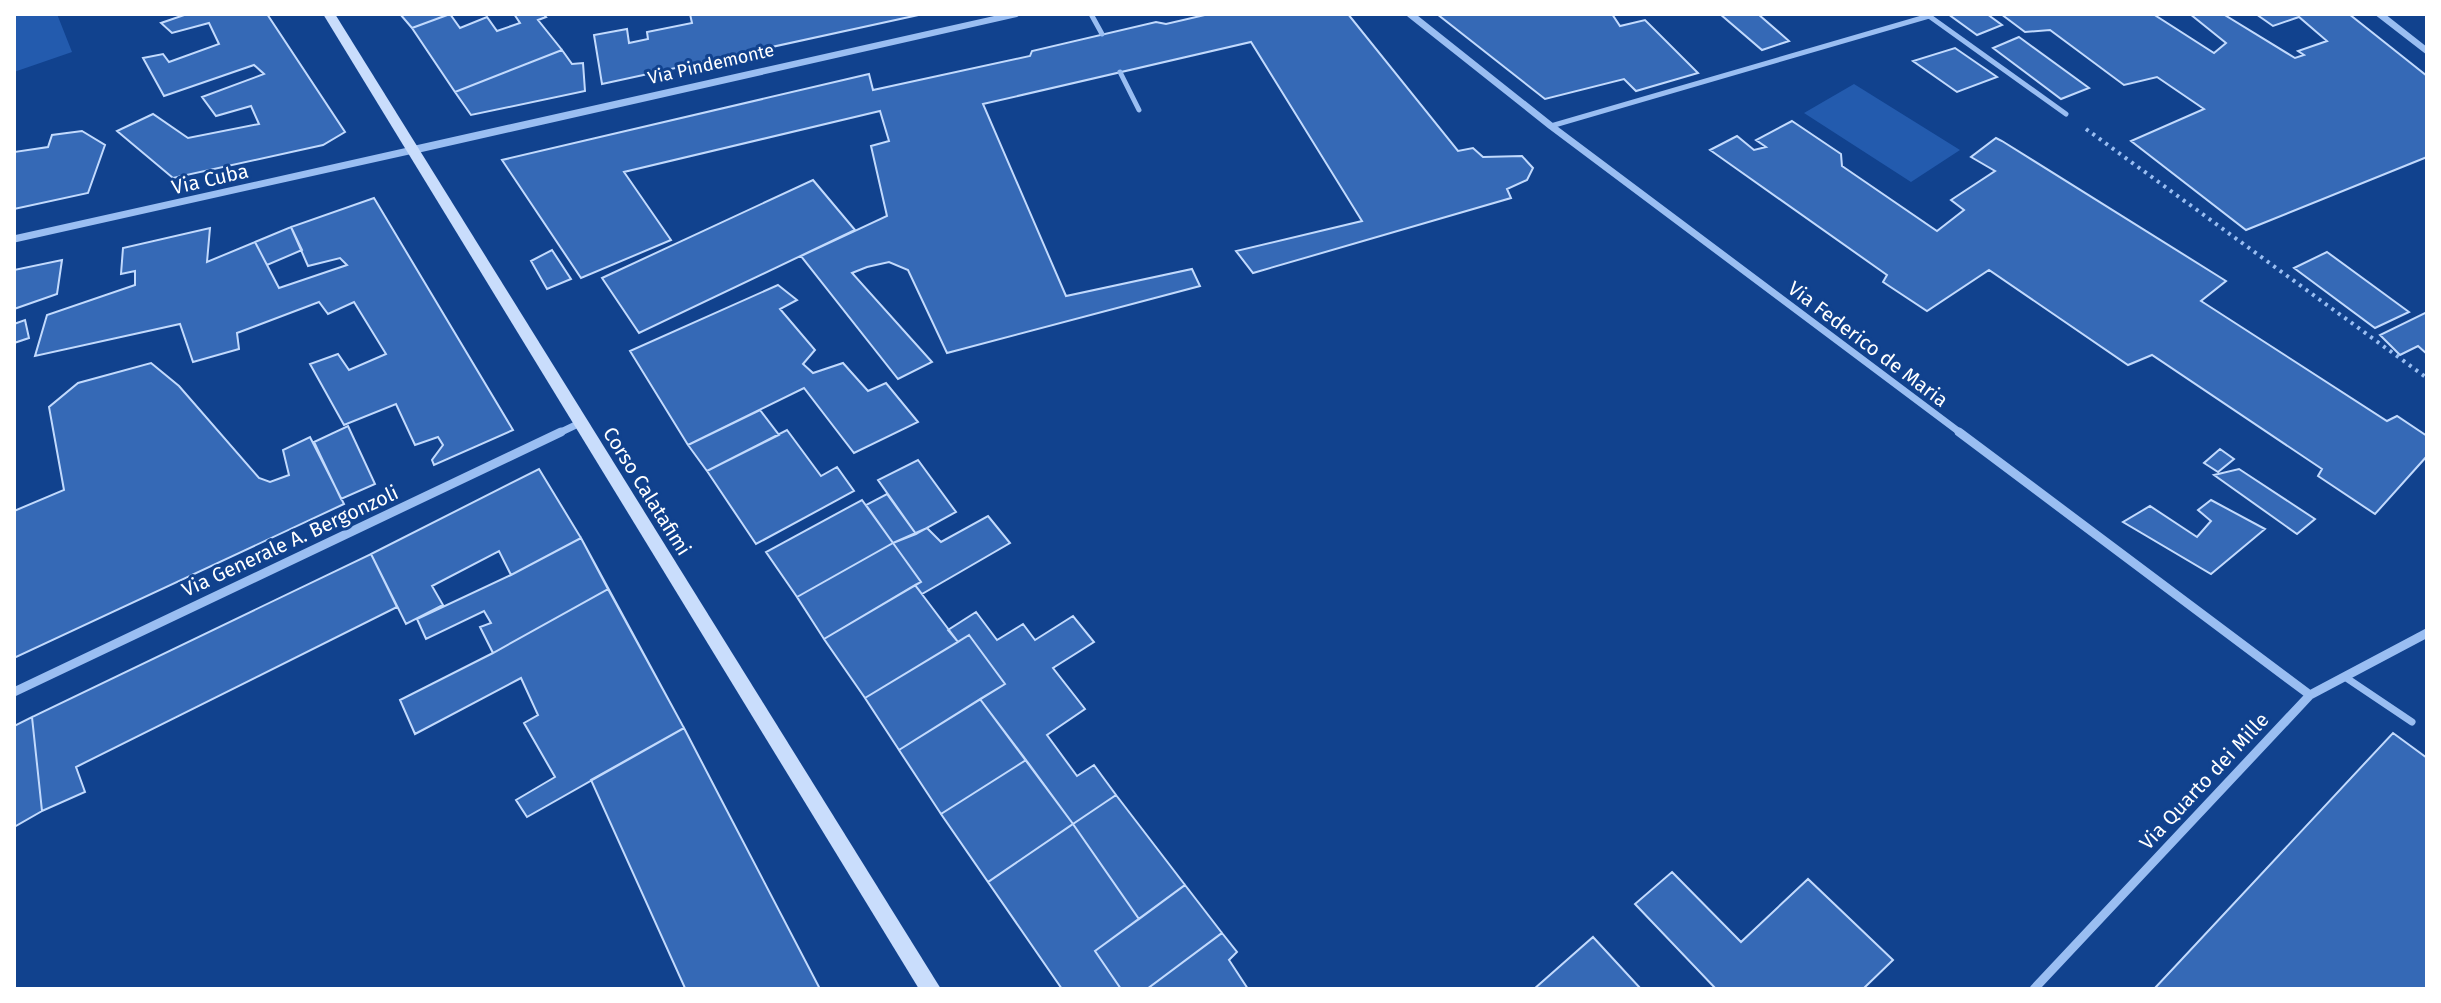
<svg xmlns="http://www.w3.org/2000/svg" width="2441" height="1003" font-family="'Fira Sans',sans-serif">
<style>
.green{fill:#235bae}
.building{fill:#3569b6;stroke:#c2dafd;stroke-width:2}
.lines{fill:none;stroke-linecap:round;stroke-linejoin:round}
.path{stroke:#9abef2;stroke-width:4;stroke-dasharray:3 5;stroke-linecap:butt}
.service-far1{stroke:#9abef2;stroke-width:5}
.service{stroke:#9abef2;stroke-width:7}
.minor-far1{stroke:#9abef2;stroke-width:7}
.minor{stroke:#9abef2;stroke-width:9}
.tertiary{fill:#9abef2;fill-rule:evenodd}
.secondary{fill:#c9ddfc;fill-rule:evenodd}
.labels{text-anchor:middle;stroke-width:6;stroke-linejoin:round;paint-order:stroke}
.far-street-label{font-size:18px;fill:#fff;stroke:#11428e}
.street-label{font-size:20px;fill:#fff;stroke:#11428e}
</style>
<rect width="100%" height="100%" fill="#11428e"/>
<path class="green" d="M20,14H57L72,52L14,72V16Z
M1854,84L1960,150L1911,182L1804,113Z"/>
<path class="building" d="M187,14H267L345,132L323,145L173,178L117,131L153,114L188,138L259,124L251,106L216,116L202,97L264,74L254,65L164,96L143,58L163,54L169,62L219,44L209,23L172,33L161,23Z
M400,14H450L412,28Z
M450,14L460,28L487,17L497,31L520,23L514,14H543L546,17L538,20L562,50L455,92L412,28Z
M690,14H923L602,84L594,35L627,29L629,43L648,39L647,32L692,23Z
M1209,14H1348L1458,151L1473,148L1483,157L1522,156L1533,168L1527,180L1507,189L1511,198L1253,273L1236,251L1362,221L1251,42L983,104L1066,296L1192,269L1200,286L947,353L908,270L889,262L867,267L852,273L932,362L898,379L801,256L887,216L871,146L889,141L880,111L624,172L671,240L581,278L502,160L869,74L873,90L1030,56L1032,51L1156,22L1166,24Z
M1437,14H1612L1620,26L1645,20L1698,73L1636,91L1624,79L1545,99Z
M1720,14H1758L1789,41L1762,50Z
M1948,14H1987L2002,25L1977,35Z
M2001,14H2153L2214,53L2226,43L2190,14H2223L2295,58L2304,55L2298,51L2327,41L2299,17L2273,26L2256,14H2349L2427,76V157L2246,230L2131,141L2204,109L2157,77L2124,85L2050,30L2025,32Z
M2019,37L2089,88L2061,99L1993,48Z
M1955,48L1997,77L1957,92L1913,61Z
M562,50L572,64L583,63L585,91L471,115L455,92Z
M1792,121L1841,154L1842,166L1937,231L1964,210L1951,200L1995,171L1971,157L1996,138L2002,141L2226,281L2201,301L2387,421L2397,416L2427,436V456L2375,514L2318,476L2322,469L2152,355L2128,365L1989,270L1927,311L1883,282L1887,275L1710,150L1737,136L1754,150L1766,147L1756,140Z
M82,131L105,145L88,193L14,209V152L48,147L52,135Z
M813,180L855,230L639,333L602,278Z
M374,198L513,430L434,465L432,460L443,445L438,437L415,445L396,404L344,425L310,364L338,354L349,370L386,354L354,302L328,314L319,302L237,333L239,349L193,362L180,324L35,356L47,315L135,285V271L121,274L123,248L210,228L207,262L255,242L279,288L347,265L340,258L308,266L291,227Z
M291,227L302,250L267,265L255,242Z
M552,250L571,279L547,289L531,261Z
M2327,252L2409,312L2375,328L2294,268Z
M62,260L57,294L14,309V270Z
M778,285L797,300L780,309L815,350L803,364L813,373L843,363L868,391L886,383L918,422L854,453L804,388L688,445L630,351Z
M2427,312V354L2418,346L2400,355L2380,335Z
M25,320L29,338L14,343V324Z
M151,363L179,386L259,478L270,482L289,475L283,450L310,437L344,504L14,658V511L64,490L49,407L78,383Z
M760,410L779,435L707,471L688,445Z
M348,426L375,484L341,499L314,442Z
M787,430L821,476L837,467L854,491L756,544L707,471Z
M2220,449L2234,459L2218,472L2204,463Z
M918,460L956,512L916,534L878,480Z
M539,469L581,538L511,575L499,551L432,586L443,605L406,624L371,554Z
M2239,469L2315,519L2297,534L2214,475Z
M887,494L916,534L893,543L866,505Z
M862,500L893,543L797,597L766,552Z
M2211,500L2265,529L2211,574L2123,522L2150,506L2197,537L2211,521L2198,510Z
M988,516L1010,543L922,594L915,585L921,582L893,543L927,528L941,542Z
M581,538L684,728L527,817L516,800L555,777L524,723L538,715L521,678L415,734L400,700L493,653L480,627L491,623L484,611L426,639L417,619L511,575Z
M581,538L608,589L493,653L480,627L491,623L484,611L426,639L417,619L511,575Z
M893,543L921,582L824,639L797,597Z
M371,554L397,607L76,767L85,792L42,811L32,717Z
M915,585L958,642L865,698L824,639Z
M608,589L684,728L527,817L516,800L555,777L524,723L538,715L521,678L415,734L400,700L493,653Z
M976,612L997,640L1023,624L1035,640L1073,616L1094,642L1053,668L1085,709L1047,735L1077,776L1094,765L1116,795L1073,824L980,699L1005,684L969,635L958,642L948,630Z
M969,635L1005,684L899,750L865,698Z
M980,699L1026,760L941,814L899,750Z
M32,717L42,811L14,827V726Z
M684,728L724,805L820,989H683L685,988L591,780Z
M2393,733L2427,758V989H2154Z
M1026,760L1073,824L988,882L941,814Z
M1116,795L1185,885L1139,919L1073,824Z
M1073,824L1139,919L1095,951L1121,989H1062L988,882Z
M1672,872L1741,942L1808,879L1893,960L1863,989H1716L1635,904Z
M1185,885L1222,933L1147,989H1121L1095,951Z
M1222,933L1237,952L1229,960L1248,989H1147Z
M1593,937L1641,989H1534Z"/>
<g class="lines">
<path class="path" d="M2086,129L2427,378"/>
<path class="service-far1" d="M1091,14L1102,34
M1120,72L1139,110
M1551,126L1929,16L2066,114"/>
<path class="service" d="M2345,677L2412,722"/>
<path class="minor-far1" d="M1410,14L1551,126L1962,434
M14,239L413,150
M557,434L582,422"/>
<path class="minor" d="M1959,432L2310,695
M14,692L561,432
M2034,989L2310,695L2427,633"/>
<path class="tertiary" d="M1003,14H1022L1017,17L413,154L407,150L413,146Z
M2374,14H2385L2427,47V55Z"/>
<path class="secondary" d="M323,14H335L941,989H919Z"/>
</g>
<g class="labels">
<g class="far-street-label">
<text transform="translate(711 64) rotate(-13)" y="6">Via Pindemonte</text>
</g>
<g class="street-label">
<text transform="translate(210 179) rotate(-13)" y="7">Via Cuba</text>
<text transform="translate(1868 344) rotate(37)" y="7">Via Federico de Maria</text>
<text transform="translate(647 491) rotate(58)" y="7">Corso Calatafimi</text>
<text transform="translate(290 541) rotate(-25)" y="7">Via Generale A. Bergonzoli</text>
<text transform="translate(2204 781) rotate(-47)" y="7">Via Quarto dei Mille</text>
</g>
</g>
<rect width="2441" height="1003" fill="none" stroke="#ffffff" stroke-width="32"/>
</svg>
